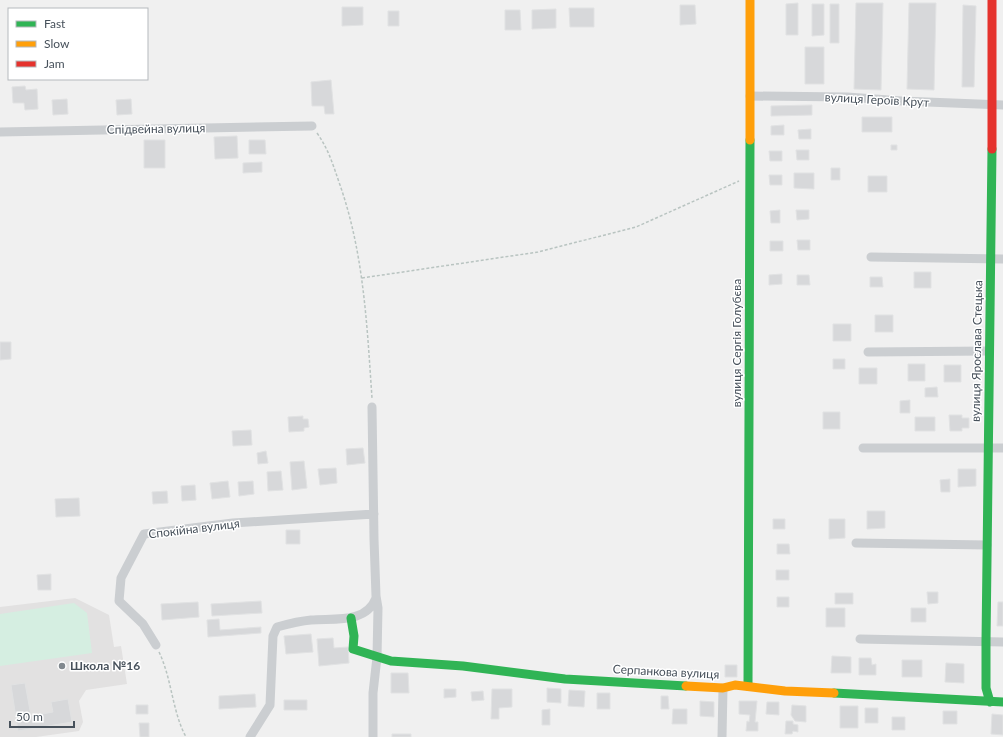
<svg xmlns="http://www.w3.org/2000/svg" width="1003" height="737" font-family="Lato,sans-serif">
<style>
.education{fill:#e2e1e1}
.green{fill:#d5eee1}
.building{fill:#d7d8da;stroke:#e1e2e3}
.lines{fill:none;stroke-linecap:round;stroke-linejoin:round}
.path{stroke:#b9c4c1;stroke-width:1.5;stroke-dasharray:3 2;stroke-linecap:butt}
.street{stroke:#cbced1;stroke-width:9}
.fast{stroke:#30b455;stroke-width:9}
.slow{stroke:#ff9f0a;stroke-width:9}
.jam{stroke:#e5322d;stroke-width:9}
.poi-dot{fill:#82898f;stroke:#fff;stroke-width:1.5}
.labels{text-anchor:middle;stroke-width:3;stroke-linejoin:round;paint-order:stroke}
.street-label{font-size:12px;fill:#47515b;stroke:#fff}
.poi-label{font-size:12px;font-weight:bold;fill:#47515b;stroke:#fff;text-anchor:start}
</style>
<rect width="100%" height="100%" fill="#f0f0f0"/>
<path class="education" d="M75,598L109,615L114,647L121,646L127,684L86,690L79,701L83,722L79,731L36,737H0V607Z"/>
<path class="green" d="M74,603L87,613L92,653L0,666V614Z"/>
<path class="building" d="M798,3V35H786V4Z
M856,3H883L881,90L854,89Z
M909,3H936L934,90L907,89Z
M812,4H824V35L812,36Z
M830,4H839V43H830Z
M680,5H695L696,24L680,25Z
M963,5L976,6L974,87H962Z
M342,7H363V25L342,26Z
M569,8H594V27H570Z
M556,9V28L532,29V10Z
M505,10H520L521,30H505Z
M388,11H399V26H388Z
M805,47H824V84H805Z
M331,80L334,114H325L324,106H312L311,82Z
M25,86L26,90L37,89L38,109L25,110L24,103H13L12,87Z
M67,99L68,114L53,115L52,100Z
M131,99L132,114L117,115L116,100Z
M812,105V115L771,116V106Z
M862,117H892V132H862Z
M784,125V135H771V126Z
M811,129V139H799L798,130Z
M237,136L238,158L215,159L214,137Z
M144,140H165V168H144Z
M249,140H265L266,154H249Z
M891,145H897V150H891Z
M796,150H809V160H797Z
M769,151H782V161H770Z
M262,162V172L243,173V163Z
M831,168H840V180H831Z
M794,173H814V189L794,188Z
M769,175H782V185H770Z
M868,176H887V192H868Z
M780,210V223H771L770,211Z
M796,210H809V219L797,220Z
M797,240H810V250H798Z
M770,241H783V251H770Z
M914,272H931V288H914Z
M782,274V284L769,285V275Z
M797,275H809L810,285H797Z
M870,277H882L883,287H870Z
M875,315H893V332H875Z
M833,324H851V341H833Z
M0,342H11V359L0,360Z
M833,359H845V369H833Z
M908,364H925V381H908Z
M944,365H961V382H944Z
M859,368H877V384H859Z
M937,387L938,397H925V388Z
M910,400V413H900V401Z
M823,412H840V429H823Z
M949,415H962V418H969V428H962V431H950Z
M303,416V419H308L309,427L304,428V431L289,432L288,417Z
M915,417H935V431H915Z
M251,430L252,445L233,446L232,431Z
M363,448L365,463L347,465L346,449Z
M266,451L268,463L258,464L257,453Z
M304,461L307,488L292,490L290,462Z
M336,468L337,483L320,485L318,469Z
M958,469H976V486L958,487Z
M281,471L283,490L268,491L267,472Z
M950,479V492H941L940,480Z
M228,481L230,497L212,499L210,483Z
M253,481L254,494L239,496L238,482Z
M195,485L196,500L182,501L181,486Z
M167,491L168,503L153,504L152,492Z
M79,498L80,516L56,517L55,499Z
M867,511H885V528L867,529Z
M773,519H785V529H773Z
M829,519H845V538L829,539Z
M286,530H300V544H286Z
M777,544H789L790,554H777Z
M776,570H789V580H776Z
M51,574V590H38L37,575Z
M927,592H938V603L928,604Z
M835,593H853V604H835Z
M777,597H789V607H777Z
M261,601L262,613L212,616L211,604Z
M198,602L199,617L162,620L161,604Z
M998,602H1003V626H997Z
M826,608H845V627H826Z
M911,608H926V622H911Z
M219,619L220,630L261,627V633L208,637L207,620Z
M311,634L313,652L286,654L284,636Z
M333,638L334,648L348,647L349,663L319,666L317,639Z
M832,656L851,657V673H831Z
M859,658H871L872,665L876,664V675H859Z
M902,660H922V677H902Z
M946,663L964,664V683L945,682Z
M725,665H737V677H725Z
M391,673H408L409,693H391Z
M25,683L31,716L53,712L51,702L68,699L72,722L18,731L11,685Z
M547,688L561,689V703L547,702Z
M444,689H456V697L444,698Z
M492,689H512V707L499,708V719H491Z
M569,690L585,691L584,707L568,706Z
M483,691L484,700L472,701L471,692Z
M597,693H610V709H597Z
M255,694L256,707L219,709V696Z
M661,696H668L669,709H661Z
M284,700H307V710H284Z
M700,701L714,702V717L700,716Z
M739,701H757L755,722H758V731H746L747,721L749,722L750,715L739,714Z
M767,702H779V715L766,714Z
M136,705H148V714H136Z
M792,705L806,706V722L795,721L791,715Z
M840,706H858V728H840Z
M865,708H878V723H865Z
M550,709V725H542V710Z
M673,709H687V724H672Z
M943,711H957V724H943Z
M992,714L1003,715V735L991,734Z
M892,717H905V730H892Z
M786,721H793V724L798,725V732L793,731L792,734H785Z
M139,723H149V737H140Z
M392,734H411V737H392Z"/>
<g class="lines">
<path class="path" d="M317,133C329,150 333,165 340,185C364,254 367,326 372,398
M362,278L538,252L636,227L739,181
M159,652C172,679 172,711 186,737"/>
<path class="street" d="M750,96L847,97L902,101L1003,105
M0,132L312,126
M871,257L1003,259
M868,352L989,351
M372,407L374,539L376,596L378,608L377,657L373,693V737
M863,448H1003
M856,543L987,545
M860,639L1003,642
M156,645L143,624L119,601L121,578L144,534L233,523L374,514
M250,737L270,705L273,636L277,627C288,624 300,621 311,620C334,618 366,624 376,598
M722,737L723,688"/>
<path class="fast" d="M351,618L354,636L353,649L391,661L463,666L565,679L686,686
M748,686L750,140
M834,693L1003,702
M990,702L986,688V642L992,149"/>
<path class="slow" d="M750,140V0
M686,686L723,688L735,685L785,691L834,693"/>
<path class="jam" d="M992,149V0"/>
</g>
<circle class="poi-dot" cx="62" cy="666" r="4"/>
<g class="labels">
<g class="street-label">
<text transform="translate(877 100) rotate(3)" y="4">вулиця Героїв Крут</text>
<text transform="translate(156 129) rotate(-1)" y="4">Спідвейна вулиця</text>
<text transform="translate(737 343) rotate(-90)" y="4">вулиця Сергія Голубєва</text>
<text transform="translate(977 351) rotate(-89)" y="4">вулиця Ярослава Стецька</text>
<text transform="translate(194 529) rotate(-7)" y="4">Спокійна вулиця</text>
<text transform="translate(666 672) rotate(3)" y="4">Серпанкова вулиця</text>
</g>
<g class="poi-label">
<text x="70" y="670">Школа №16</text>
</g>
</g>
<rect x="8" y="8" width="140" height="72" fill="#ffffff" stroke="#b5b9bd"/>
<rect x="16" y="21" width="20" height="6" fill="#30b455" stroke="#b5b9bd"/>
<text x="44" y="28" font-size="12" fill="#47515b">Fast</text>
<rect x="16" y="41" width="20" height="6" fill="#ff9f0a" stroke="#b5b9bd"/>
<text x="44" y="48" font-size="12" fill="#47515b">Slow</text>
<rect x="16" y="61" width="20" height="6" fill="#e5322d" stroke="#b5b9bd"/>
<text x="44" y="68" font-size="12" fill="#47515b">Jam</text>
<path d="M10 721v6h64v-6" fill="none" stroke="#47515b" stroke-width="2"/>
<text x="16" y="721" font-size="12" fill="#47515b" stroke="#ffffff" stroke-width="3" paint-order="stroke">50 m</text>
</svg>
